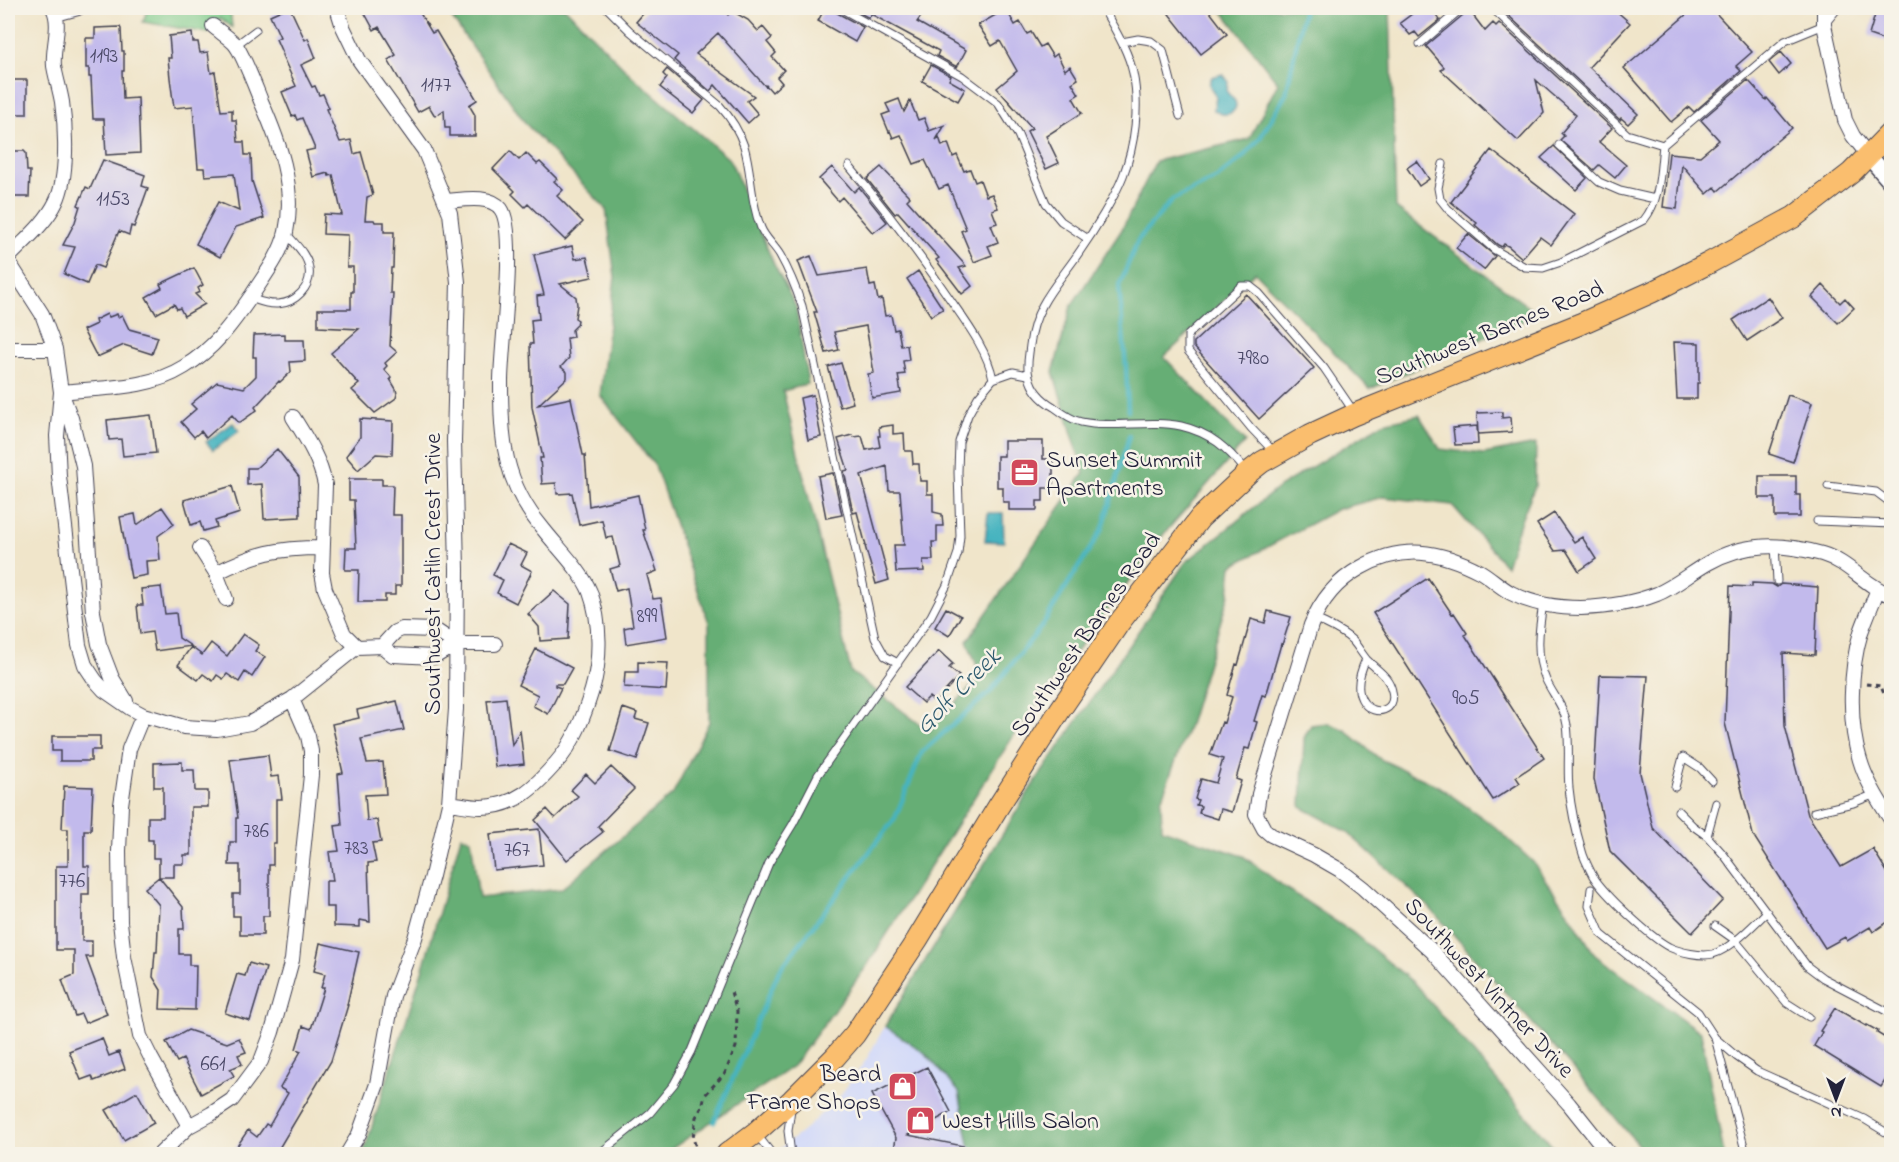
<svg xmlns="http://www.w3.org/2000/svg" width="1899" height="1162" font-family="'Indie Flower',sans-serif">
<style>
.built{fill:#d2d9f9}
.green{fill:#7dca89;stroke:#507662;stroke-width:1.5}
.forest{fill:#66ae75;stroke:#446858;stroke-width:1.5}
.water{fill:#46b4c0;stroke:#346b7e;stroke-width:1.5}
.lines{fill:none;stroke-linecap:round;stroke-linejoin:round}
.stream{stroke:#46b4c0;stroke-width:4.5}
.building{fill:#c2baec}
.service-casing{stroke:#413f50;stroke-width:9}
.minor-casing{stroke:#413f50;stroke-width:16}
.tertiary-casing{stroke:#413f50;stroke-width:19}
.primary-casing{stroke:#413f50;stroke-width:23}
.path{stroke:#413f50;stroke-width:3;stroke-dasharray:4.5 4.5;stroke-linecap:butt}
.service{stroke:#fff;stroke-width:7}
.minor{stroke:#fff;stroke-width:14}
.tertiary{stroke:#fff;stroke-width:16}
.primary{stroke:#fabe6e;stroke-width:21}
.labels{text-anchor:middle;stroke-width:5;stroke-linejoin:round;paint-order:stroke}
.number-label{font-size:21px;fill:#4a4867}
.street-label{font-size:24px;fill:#22223b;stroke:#f7f3e8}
.poi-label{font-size:24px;fill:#22223b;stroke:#f7f3e8;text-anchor:start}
.water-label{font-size:26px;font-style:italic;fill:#305c70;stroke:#f7f3e8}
</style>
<rect width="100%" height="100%" fill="#f7f3e8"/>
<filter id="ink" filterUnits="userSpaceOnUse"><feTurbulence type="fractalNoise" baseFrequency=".0167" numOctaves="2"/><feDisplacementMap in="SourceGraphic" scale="12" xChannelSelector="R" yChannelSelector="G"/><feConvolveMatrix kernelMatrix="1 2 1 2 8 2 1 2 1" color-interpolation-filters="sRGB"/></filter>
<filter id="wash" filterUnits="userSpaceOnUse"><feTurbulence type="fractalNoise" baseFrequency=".008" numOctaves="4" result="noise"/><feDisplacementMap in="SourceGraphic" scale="24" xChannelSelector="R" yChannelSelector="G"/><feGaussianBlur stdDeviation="1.35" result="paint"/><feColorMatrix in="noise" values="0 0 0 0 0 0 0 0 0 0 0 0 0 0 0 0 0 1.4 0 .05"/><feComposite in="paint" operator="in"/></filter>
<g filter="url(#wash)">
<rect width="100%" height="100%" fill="#f0e5ca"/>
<path class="built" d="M885,1026L925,1053L959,1092L971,1154H773L803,1131L840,1096L866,1060Z"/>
<path class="green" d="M148,8H230L232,27L220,18L208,33L143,22Z"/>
<path class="forest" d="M445,8H565L631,75L730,160L774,264L796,307L808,384L783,391L851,672L929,731L981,676L967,641L1084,473L1053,372L1071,306L1121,231L1156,161L1249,139L1278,83L1220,8H1390L1396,208L1538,314L1370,389L1255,272L1164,357L1245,442L1163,535L1014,735L866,967L793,1066L664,1154H363L423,968L461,836L471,839L479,898L561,889L673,794L709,722V623L655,466L600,395L615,277L606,209L526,124Z
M1419,415L1440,449L1484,454L1536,444L1535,486L1520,523L1506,566L1452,505L1383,497L1338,509L1232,566L1229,594L1188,728L1161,800L1162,829L1243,856L1287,889L1352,932L1414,983L1559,1154H971L959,1092L925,1053L885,1026L1029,791L1185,563L1279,487L1383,423Z
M1328,723L1345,730L1380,759L1438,786L1494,826L1533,862L1574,921L1595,955L1701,1033L1724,1154H1646L1591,1089L1429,907L1346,831L1301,807L1304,738L1311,725Z"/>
<path class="water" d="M1223,74L1228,81L1227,92C1228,93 1234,100 1235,101C1240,113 1223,119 1214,110L1216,96C1212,89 1206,86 1212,77Z
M233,423L239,431L213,450L206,442Z
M988,513H1003L1004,542L985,541Z"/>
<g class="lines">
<path class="stream" d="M1128,411L1126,367L1119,286L1138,240L1172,200L1217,178L1243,157L1260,138L1286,94L1304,8
M714,1122L779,971L895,818L922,752L990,692L1041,627L1103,528L1129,436"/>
</g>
<g id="blocks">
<path class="building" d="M286,8H290L305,40L308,38L316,58L301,65L312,87L315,86L319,95L323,94L329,108L326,109L340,142L351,140L354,154L361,152L373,195L367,197L365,220H374L375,222H384V232H394L393,268H391L390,293H393L390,346L397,352L385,363L387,366L384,369L391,377L390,379L396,389L397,394L396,398L375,413L352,390L359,384L331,353L359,329L318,327V309H351V292H353V267H347L348,235L323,234L324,214L342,215L333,175L329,176L328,173L313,177L306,151L315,149L302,118L297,120L295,115L292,116L282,92L296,86L282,55H283L276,39L280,37L270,15Z
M362,8H417L432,33L436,31L477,100L469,105L475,115V136H450V128H445L444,110L435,116L429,106L418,112L388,60L396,55L379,27L374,30Z
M648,8H722L728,15L733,10L737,14L748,20L758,31L763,27L772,38L767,42L776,53L772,57L784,70L777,77L782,83L772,92L766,85L765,86L718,33L696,54L754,96L747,101L758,114L748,123L715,85L710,91L674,60L678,55L636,22Z
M825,8H834L837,13L863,27L855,42L818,21Z
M851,8H927L917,22L966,50L957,67L937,56L939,51L917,39L871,14L869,18Z
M1178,8H1207L1227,34L1201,54L1169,14Z
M1420,8H1431L1440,20L1419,37L1415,32L1410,35L1400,23Z
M1515,8H1613L1630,23L1589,67L1638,114L1628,124L1621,118L1620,120L1508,15Z
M1694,8H1711L1752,52L1736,66L1741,71L1694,112L1689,107L1671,122L1624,68Z
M1877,8H1892V43L1869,35Z
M1006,9L1015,25L1020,22L1027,34L1031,32L1040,47L1045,44L1053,57L1057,54L1065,70L1070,66L1078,79L1072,83L1079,94L1073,98L1082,113L1046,136L1059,163L1046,169L1027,131L1032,128L997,88L1017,71L1000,41L992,46L978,25Z
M1469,10L1485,31L1493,23L1496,26L1499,23L1612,128L1599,142L1626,165L1615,178L1599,165L1594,170L1560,140L1564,136L1561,133L1576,115L1536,80L1544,113L1518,141L1441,70L1444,67L1426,46Z
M120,27L121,29L122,51H124V71H122L123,99L138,98L140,153L106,155L104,119H93L91,77H89V68H86V38H95V28Z
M192,33L193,42H198L200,53L208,52L211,73L215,72L221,111L232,110V120H236L238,142H244L245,155H251L252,181L264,218L236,227L220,257L196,244L218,202L239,211L234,174L205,176L204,168H198L193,106L174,108L170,78L168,58H171L169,36Z
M1781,52L1791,64L1779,75L1769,62Z
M931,65L951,76L949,80L965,89L958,101L922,81Z
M667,69L704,100L693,113L660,87L667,78L663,74Z
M8,80H27V114H8Z
M1748,80L1766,100L1767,98L1792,128L1718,191L1715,187L1707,194L1682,165L1677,209L1663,207L1669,153L1700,156L1719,140L1701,120Z
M899,99L904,112L910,101L918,120L924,118L929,131L945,125L936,140L939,137L942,146L948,143L953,157L957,155L964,171L970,169L975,182L980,180L986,196L992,194L998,208L992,210L997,223L991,225L998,242L988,246L992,255L974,262L961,231L966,229L948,185L939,189L925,160L914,164L901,135L893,138L890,131L889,132L882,115L890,112L886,104Z
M1554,146L1587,178L1576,190L1541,158Z
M1491,150L1574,214L1551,245L1540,237L1522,258L1508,246L1504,244L1502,247L1498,245L1475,225L1477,223L1451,202Z
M8,151H24L26,153L27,171H30L29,197H8Z
M510,151L519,160L526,153L537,164L540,162L557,179L554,181L563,190L557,196L583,222L565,240L528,204L525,207L512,194L515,191L493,169Z
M103,160L145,175L142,186L148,188L134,227L131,226L129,235L119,231L103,268L95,265L87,284L64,274L75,247L63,245L75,222L80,206L78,205L86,187L90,189Z
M1417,161L1429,179L1419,186L1407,168Z
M832,167L854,192L859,187L887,222L873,233L842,197L838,201L819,179Z
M881,167L910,197L907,200L966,266L959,268L972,286L962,294L936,260L939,258L898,212L895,214L867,179Z
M1468,234L1495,256L1484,270L1456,248Z
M572,246L575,259L587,257L592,277L560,284L576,297L577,305L575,318L578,320L577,325L572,330L573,337L567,338L569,358L561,367L567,372V378L538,405L571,398L583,455H585L589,506L638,495L645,530H643L657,571L647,575L653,599L661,598L667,637L626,644L624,628L633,626L627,588L616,591L610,569L620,566L613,537L606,538L602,520L579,525L572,493L557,494L556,483L542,484L540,458H543L532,407L530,344H533L531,320L539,319L537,296L544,295L534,255Z
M811,256L819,276L867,269L870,286L875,285L878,300L882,299L885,316L891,315L894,330L898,329L901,346L907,345L909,360L903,361L905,374L898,375L901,393L872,398L868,374L874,373L866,326L834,332L839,350L826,353L814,312H817L798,261Z
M194,268L203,285L198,288L200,292L195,294L205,304L184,316L180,308L177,309L174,304L156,314L146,297L162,288L160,284Z
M918,271L943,309L931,316L907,279Z
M1823,285L1840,303L1845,298L1854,308L1838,323L1812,297Z
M1246,294L1314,368L1259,419L1194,347V342Z
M1768,297L1782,318L1747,341L1733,320Z
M107,314L109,317L117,314L118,317L122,315L129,329L158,337L152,354L124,345L97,357L83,330L96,324L95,320Z
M285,334V340H304L305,361L290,362L291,372L280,382L279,381L255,407L257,410L239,423L232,415L206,438L201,431L194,437L181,422L196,409L191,404L217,382L244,388L256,376V357H253L254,335Z
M1674,342L1699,343V383H1697V399H1677Z
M841,363L853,403L840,407L828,367Z
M813,395L821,437L808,440L800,398Z
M1788,395L1812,403L1793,462L1769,454Z
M1502,412V418L1511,417L1512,432L1478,434L1477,413Z
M151,415L156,453L123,456L121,439L109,440L107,420Z
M360,419L393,421L392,455L376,454L358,470L346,456L360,437Z
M893,425V434L904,433L905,451H912L913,464H919L920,481H927V494H933V512L942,514L943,526H937V542H932L933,560H923L924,571L896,572L894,545H904L900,491H889L887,466L861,475L889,580L876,584L865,546H866L857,512L853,513L844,471L848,470L838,439L852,435L853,437L862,436L866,450L880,447L878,436H880L879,427Z
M1477,426L1478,444L1455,445L1453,428Z
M1004,441H1043V459H1053V488H1043V501H1037V510H1009V502H1003V487H997V456H1004Z
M277,449L299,477L300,517L264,519L262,484L247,485V468H256Z
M833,473L842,515L826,518L818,476Z
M1759,476H1796V495H1800V517H1775V498H1759Z
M349,479H382V485H393L392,515H401V586H395V595H385V602H358L359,570H345L346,548H356L354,500H349Z
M232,486L240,513L215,521L217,527L203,531L200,522L191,525L184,500Z
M162,507L174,524L158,536L160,560L146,561L147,575L131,578L120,517L135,514L137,525Z
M1554,513L1574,542L1582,537L1596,559L1579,571L1566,550L1555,551L1537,524Z
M508,544L527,553L521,565L532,571L516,603L497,593L503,580L493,575Z
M1428,578L1452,614L1454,613L1467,633L1465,635L1544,758L1516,777L1520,783L1493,800L1373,613Z
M1752,583L1772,584L1777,587L1781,584L1818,587L1815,655L1783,653L1785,726L1808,815L1841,867L1873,849L1892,880V919L1873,932L1870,927L1847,941L1845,937L1825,948L1753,835L1725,723L1730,586L1752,587Z
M161,587L165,614L176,613L179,638L191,646L155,651L152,632L140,634L137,605H143L141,589Z
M554,591L570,604L568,639L540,641L539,627L528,614Z
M946,608L961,616L949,636L935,627Z
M1268,611L1291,617L1282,645L1281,644L1266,696L1262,695L1254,721L1257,722L1249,749L1245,748L1236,779L1241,781L1232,812L1221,809L1218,819L1199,813L1201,806L1196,805L1198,800L1195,799L1201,779L1216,783L1223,759L1210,755L1222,722L1224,723L1232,697L1227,695L1236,664L1238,665L1251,619L1265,623Z
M243,634L259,645L255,651L265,657L252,677L245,672L239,682L227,674L223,679L217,675L213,681L203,674L198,680L178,665L191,647L202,655L211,643L227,656Z
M536,649L572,668L563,684H555V686L561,688L548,714L533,706L538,695L518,685Z
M939,651L953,664L949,668L959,676L935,702L929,697L923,703L905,687Z
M638,662L668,663L666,690L624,687L625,672H638Z
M1600,675L1648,676L1640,773L1653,828L1723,900L1692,933L1610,851L1594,779Z
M506,698L512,745L520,730L524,764L495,767L487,700Z
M397,701L404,730L361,739L367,763L383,762L386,794L365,795L367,821L377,820L381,842L372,843L376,862L368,863L370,922L360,920V927L334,926V907H326V881H333L329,852L339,851L335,826L342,825L338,774L343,773L332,724L359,718L357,710Z
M623,708L637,713L635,719L649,723L637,760L610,751Z
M52,736H100V750H91V761H60V751H52Z
M268,755L271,777L279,776L282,799H276V843H273V865H269V916H263V935H240V916H233V894H240V865H229L230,842H236V818H238L230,760Z
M182,762V770H194L195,791H208V807H191V855H184V864H174V877H159V858H153V840H148V817H163V787H154V763Z
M611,767L634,789L598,826L603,832L567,860L535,820L547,809L555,818L578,796L571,790L586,774L595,783Z
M64,786L93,787L91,830H84V866H89V894H82V941H92V957H86L107,1014L85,1023L81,1014L75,1016L62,980L74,975V950H56V866H68V829H62Z
M539,829L543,865L494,870L490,834Z
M159,877L183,907L184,929H179V954H189V965H196L195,1010L160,1009L161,990L153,977L155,952H157L159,905L145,888Z
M320,943L359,952L347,1005H348L331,1061L275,1155H231L248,1130L257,1137L266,1124L269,1126L288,1093L280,1088L301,1051L296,1049L303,1026L311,1029L324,988H321L325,974L314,971Z
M249,963L266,968L250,1021L225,1013L237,974L245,976Z
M1835,1008L1866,1026L1867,1025L1878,1031L1877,1033L1892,1042V1070L1881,1087L1814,1046L1822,1032L1820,1031Z
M188,1030L227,1043L239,1038L246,1052L238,1055L242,1064L230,1069L234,1076L201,1094L183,1059L177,1062L166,1042Z
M102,1038L109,1056L119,1052L125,1069L94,1081L92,1076L81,1080L69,1051Z
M927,1067L951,1112L908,1135L973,1148L972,1155H893L896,1138L872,1094Z
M137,1092L154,1123L124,1140L106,1110Z"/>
</g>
</g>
<g filter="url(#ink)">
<use href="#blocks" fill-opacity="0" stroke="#413f50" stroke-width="1.5"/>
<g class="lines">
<defs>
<path id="service" d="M607,8L630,31L720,106C730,117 739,131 744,146C752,173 750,201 761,228C765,238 774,245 780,255C789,271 796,288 802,306L875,638L885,656L898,663
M840,8L962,76L998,103L1018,135L1046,203L1061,221L1088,239
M1103,8C1114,28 1128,50 1133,73C1140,106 1135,145 1123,176C1115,197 1094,231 1080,251C1058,284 1035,303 1030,345C1029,355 1026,367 1029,376C1032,390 1042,400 1054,407C1062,413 1072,420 1081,422C1114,429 1149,419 1181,426C1211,433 1227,448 1246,471
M1492,8L1627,134L1663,145
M1122,42L1138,39L1151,41L1163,50L1180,116
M1420,44L1462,8
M236,45L256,30
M1559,145L1599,182L1620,191L1655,199
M1443,164L1438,188L1440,199L1448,209L1495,250L1525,267L1543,268L1561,262L1644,220C1661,199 1660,170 1663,145L1785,41L1824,25L1838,8
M849,166C886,210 920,255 952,302C968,325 988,352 993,379
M250,298C259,301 268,305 278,304C295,303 312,287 309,269C308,255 294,243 286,233
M1275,453L1251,428L1188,351V335L1241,286H1250L1259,293L1324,368L1354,412
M1828,486L1876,492L1892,504
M1817,521L1892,524
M1775,545L1777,581
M1543,604C1539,628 1535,656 1546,680C1553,695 1565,708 1567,725C1570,746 1567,767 1569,788C1571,809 1576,831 1582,851C1584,859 1589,868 1593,876C1604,894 1650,937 1669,947C1680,952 1701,957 1713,954C1731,949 1753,925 1767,912
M1314,618C1327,625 1342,630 1353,641C1358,647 1362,654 1367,660C1377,670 1389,676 1392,691C1397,711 1375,717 1364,703C1354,690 1360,672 1366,659
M1675,787L1683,757L1700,768L1712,781
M1678,811L1693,826L1707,836L1724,855L1807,966L1823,978L1892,1014
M1814,812L1853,803L1875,794
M1707,836L1716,803
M1591,889L1589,906L1601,934L1698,1012L1715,1038L1746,1154
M1715,926L1735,940L1787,1003L1809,1017
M1715,1038L1737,1057L1757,1071L1864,1119L1892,1136
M791,1109L788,1131L791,1154
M757,1135L772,1154
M599,1154L650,1113L674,1084L692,1051L769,863L793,824L818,775L931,616L947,585L958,553L960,536L958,472L959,442L968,415L978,397L993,379L1013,372L1028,375"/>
<path id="minor" d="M337,8L343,27L359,60L424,150L450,213L458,282L454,441L457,569L456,709L449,803L432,876L415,938L393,996L377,1084L359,1134L347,1154
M1824,8V25L1845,120L1853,136L1868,155
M56,14L78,8
M446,201C462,200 490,194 501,209C517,231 501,349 501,381C501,404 501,426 505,449C510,479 524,507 544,530C558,548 581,570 590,592C601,622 601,660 592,690C584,716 574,743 556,763C535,787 515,807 481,807C470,807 459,804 449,803
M8,258C24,241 46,223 56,202C68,178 66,129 62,102C60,90 56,78 54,66C52,47 62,25 53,8
M8,261L42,314L55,349L61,392L71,418L83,466L93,612L99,644L112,678L126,701
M8,349H55
M61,392L57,436L59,476L79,645L85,665L95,680L104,690L130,708L143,715L184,727L217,729L250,723L292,699L357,647L382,646L393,655L434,657L456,644
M61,392C103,387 147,390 184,367C214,349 232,324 252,295C264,276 281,255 286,232C296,186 279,142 261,101C256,89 242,51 234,43C228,37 220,32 213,26
M293,417C306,438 320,459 325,485L322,573L325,589L344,634L357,647
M200,548L216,573L226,599
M216,573C256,553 277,548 322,548
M1878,589C1872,604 1866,618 1861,632C1850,668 1848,723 1860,760C1866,781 1879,802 1892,821
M456,644H495
M382,646L395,632L402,629L435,630L456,644
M143,715L129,749L121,805L119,851L120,922L124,957L140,1036L151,1058L189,1126
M160,1154L189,1126L211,1114L232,1100L261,1061L272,1032L292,960L311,775V751L308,736L292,699
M1609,1154L1569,1104L1432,951L1363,888L1340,870L1314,855L1271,835L1264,829L1256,814L1259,794L1311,625C1321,600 1337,581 1360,568C1402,544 1439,550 1481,572C1491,578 1500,587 1511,593C1532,604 1558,608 1581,608C1607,607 1634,603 1657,594C1676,586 1690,573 1708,563C1744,542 1782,543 1822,554C1849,562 1865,586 1892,596"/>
<path id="tertiary" d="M1868,155L1892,183"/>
<path id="primary" d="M727,1154L755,1133L792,1100L835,1057L855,1034L917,940L998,807L1060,710L1119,623L1200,518L1248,473L1262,462L1310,435L1353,415L1580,324L1652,292L1709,263L1794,217L1851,173L1892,131"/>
</defs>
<use href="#service" class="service-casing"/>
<use href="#minor" class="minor-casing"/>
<use href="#tertiary" class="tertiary-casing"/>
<use href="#primary" class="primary-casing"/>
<path class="path" d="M1866,684L1881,686C1884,696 1890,702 1892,712
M698,1154L693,1138L696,1117L702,1107L705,1095L725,1073L736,1047L737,1011L730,989"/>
<use href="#service" class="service"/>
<use href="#minor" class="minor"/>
<use href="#tertiary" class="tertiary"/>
<use href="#primary" class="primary"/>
</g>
</g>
<defs>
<symbol id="office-square" viewBox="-11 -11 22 22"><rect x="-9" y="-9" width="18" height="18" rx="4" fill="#d1495b" stroke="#f7f3e8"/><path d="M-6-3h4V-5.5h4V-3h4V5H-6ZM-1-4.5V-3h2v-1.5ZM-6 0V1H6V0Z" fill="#fff"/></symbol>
<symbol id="shop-square" viewBox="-11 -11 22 22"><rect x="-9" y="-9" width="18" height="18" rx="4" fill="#d1495b" stroke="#f7f3e8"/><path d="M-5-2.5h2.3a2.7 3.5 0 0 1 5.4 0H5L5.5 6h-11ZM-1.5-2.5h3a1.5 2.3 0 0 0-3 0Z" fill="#fff"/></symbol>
</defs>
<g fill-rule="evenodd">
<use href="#office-square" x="1008" y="456" width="33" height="33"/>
<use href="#shop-square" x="886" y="1070" width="33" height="33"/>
<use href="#shop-square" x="904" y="1104" width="33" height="33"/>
</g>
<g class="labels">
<g class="number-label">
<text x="104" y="62">1193</text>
<text x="436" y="91">1177</text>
<text x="113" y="205">1153</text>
<text x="1253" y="364">7980</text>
<text x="647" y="622">899</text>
<text x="1466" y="704">905</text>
<text x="256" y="837">786</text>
<text x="356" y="854">783</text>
<text x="517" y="856">767</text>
<text x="72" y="887">776</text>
<text x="213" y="1070">661</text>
</g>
<g class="street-label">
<text transform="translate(1489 332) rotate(-22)" y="8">Southwest Barnes Road</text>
<text transform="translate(432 574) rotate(-90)" y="8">Southwest Catlin Crest Drive</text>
<text transform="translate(1085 634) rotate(-55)" y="8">Southwest Barnes Road</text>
<text transform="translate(1490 987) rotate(47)" y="8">Southwest Vintner Drive</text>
</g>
<g class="poi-label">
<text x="1046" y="467">Sunset Summit<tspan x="1046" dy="28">Apartments</tspan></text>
<text x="881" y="1081" text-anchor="end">Beard<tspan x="881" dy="28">Frame Shops</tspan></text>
<text x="942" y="1128">West Hills Salon</text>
</g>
<g class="water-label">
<text transform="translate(957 690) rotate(-45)" y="9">Golf Creek</text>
</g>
</g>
<rect width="1899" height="1162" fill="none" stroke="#f7f3e8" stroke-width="30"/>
<g transform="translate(1836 1099) rotate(180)" stroke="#f7f3e8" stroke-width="4.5" paint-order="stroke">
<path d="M0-4.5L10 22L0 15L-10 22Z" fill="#22223b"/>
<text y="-9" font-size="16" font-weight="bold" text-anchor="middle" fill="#22223b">N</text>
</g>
</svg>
